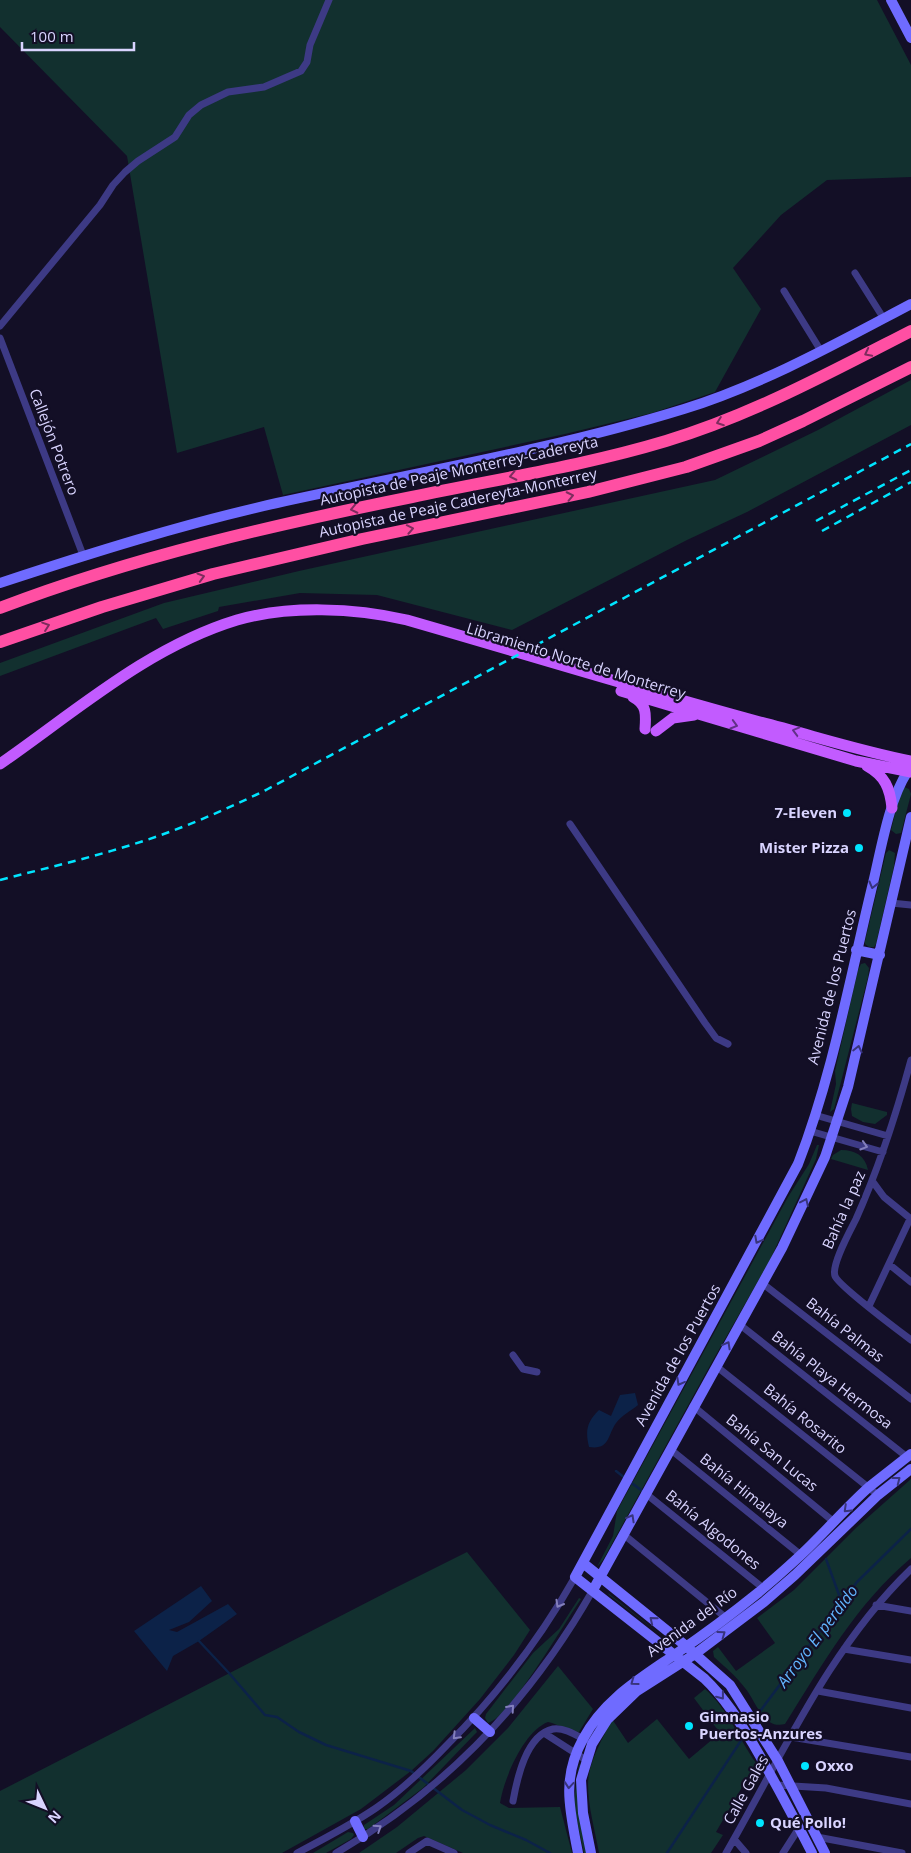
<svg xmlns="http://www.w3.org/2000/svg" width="911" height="1853" font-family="'Open Sans',sans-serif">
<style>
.green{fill:#12302f}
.water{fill:#0c2248}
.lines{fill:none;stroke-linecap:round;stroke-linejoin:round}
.stream{stroke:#0c2248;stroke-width:2.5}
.street{stroke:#3d3a85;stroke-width:7}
.secondary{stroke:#6f6bff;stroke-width:10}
.primary{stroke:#c25bff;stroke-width:11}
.highway{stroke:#ff4fa3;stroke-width:12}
.rail{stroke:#00e5ff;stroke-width:2.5;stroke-dasharray:8 6;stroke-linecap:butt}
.oneway{stroke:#7d2c5e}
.oneway2{stroke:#623188}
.oneway3{stroke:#38347d}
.oneway4{stroke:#837fbc}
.poi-dot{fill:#00e5ff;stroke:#130f26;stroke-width:2}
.labels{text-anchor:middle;stroke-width:4.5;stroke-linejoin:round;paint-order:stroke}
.street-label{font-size:15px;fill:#d9d4ff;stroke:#130f26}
.poi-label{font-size:15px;font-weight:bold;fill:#d9d4ff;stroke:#130f26;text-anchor:start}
.water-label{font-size:16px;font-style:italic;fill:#62b6ff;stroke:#130f26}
</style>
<rect width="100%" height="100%" fill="#130f26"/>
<path class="green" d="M0,0H877L911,65V177L827,180L781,215L733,268L761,309L715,392L652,413L565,434L283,495L264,427L177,453L127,156L0,27Z
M911,380V425L747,512L687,540L512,630L377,595L300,593L219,607L218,611L163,629L156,618L0,676V663L164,603L299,571L715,480L818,430Z
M904,787L909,789L911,794L901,833L896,834L891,830L901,790Z
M889,850L895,853L894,866L876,944L874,947H869L865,944V941L886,853Z
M865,963L869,968L868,977L834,1109L830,1112L836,1084L835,1071L858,970L861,964Z
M852,1103L887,1112V1115L875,1124L863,1122L852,1116L851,1109Z
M817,1145H819L816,1159L770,1260L713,1360L603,1560L597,1567L613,1536L617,1511L788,1197L809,1164Z
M841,1150C856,1150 865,1156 868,1170L831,1159L833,1155Z
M911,1479V1558C857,1603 822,1665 785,1724C763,1730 756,1701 745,1688C736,1676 725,1667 714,1657L713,1651L718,1647L736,1671L775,1643L757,1618L794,1590L857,1527Z
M467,1552L530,1630L514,1655L480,1699L433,1751L411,1771L361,1809L282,1853H0V1791L391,1590Z
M608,1593L669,1641L609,1595Z
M579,1598L581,1599C565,1622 510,1717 488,1723L485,1718L486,1714L533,1653L559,1629Z
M558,1666L593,1709L579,1732C568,1732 559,1724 548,1722C524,1731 504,1778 500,1803L509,1808L560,1807L572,1853H463L424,1836L418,1838L396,1853H359L397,1827L466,1770L508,1728Z
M705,1689C728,1709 739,1739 756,1763L716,1832L723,1835L711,1853H599C595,1830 588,1807 588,1784C588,1763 603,1738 612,1719L628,1743L657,1719L689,1759L720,1733L694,1698Z
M475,1728L477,1732L474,1735L423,1788L368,1829H364V1825L394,1805Z
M581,1764L588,1853H584L576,1817L574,1799L579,1765Z
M348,1832L353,1833L354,1835L351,1839L326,1853H313Z"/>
<path class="water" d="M635,1393L638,1405C632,1410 621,1416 616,1423C607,1436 610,1450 589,1447C585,1430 587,1422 599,1410L611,1416L620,1395Z
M201,1586L212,1601L189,1622L169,1630L177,1632L228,1604L237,1614L199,1641L173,1656L167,1671L134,1631Z"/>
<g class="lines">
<path class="stream" d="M616,1471L625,1478
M629,1481L645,1493
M826,1559L842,1603
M199,1641L229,1673L265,1715L277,1717L299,1732L326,1745L411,1771L462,1810L490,1825L526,1840L550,1853
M755,1718L857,1582L911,1529
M667,1853L744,1736"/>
<path class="street" d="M855,273L884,319
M784,291L821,351
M0,326L100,205L113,185L125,172L138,161L175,137L189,115L201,105L228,92L264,87L301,71L307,62L310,45L329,0
M0,338L83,555
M570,824L705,1023L716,1038L728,1044
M891,903L911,905
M911,1060C896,1115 879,1168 856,1219C850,1231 831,1265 835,1276C838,1285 899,1331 911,1340
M815,1115L888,1136
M810,1131L883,1152
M873,1182L884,1197L911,1219
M890,1265L911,1282
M762,1283L911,1399
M869,1306L910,1219
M739,1324L907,1457
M513,1355L523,1369L537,1372
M716,1366L878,1495
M693,1406L834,1522
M670,1449L801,1555
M645,1493L763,1588
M623,1534L725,1617
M876,1605L911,1611
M844,1649L911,1660
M818,1691L911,1708
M544,1733L586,1760
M791,1737L911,1757
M777,1785L826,1788L911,1804
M513,1801C517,1779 526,1735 553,1729C563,1727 576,1735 585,1740
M817,1837L902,1853
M734,1839L746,1853
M297,1853C324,1839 351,1825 376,1808C402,1790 425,1768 447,1745C497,1695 540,1639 575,1577
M336,1853C447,1789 530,1701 593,1590
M409,1853L427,1841L454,1853
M726,1853C782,1756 829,1648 911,1569
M783,1853L799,1828"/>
<path class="secondary" d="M891,0L911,38
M0,583C91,553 183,524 277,503C413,473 551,450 684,409C764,384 837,343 911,304
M856,950L880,955
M583,1563L686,1646L730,1685L778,1761L825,1853
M593,1590L782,1248L825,1157L848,1087L911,817
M474,1718L490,1732
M355,1821L363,1837
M578,1853C570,1811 561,1779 583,1739C604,1699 641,1678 677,1653C705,1634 733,1613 759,1592C779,1575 800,1557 818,1538C835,1521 851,1503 869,1487C883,1476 897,1465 911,1454
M591,1853L583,1813L581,1780L592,1744L607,1720L637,1691L695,1654L764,1602L795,1575L878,1495L911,1469
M812,1853C793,1816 774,1780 753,1744C739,1721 725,1698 705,1679L575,1577L798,1164C833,1074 850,977 873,883C881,850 889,799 908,771"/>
<path class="primary" d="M621,691L856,761L911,772
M633,697C647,704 646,715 645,729
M656,731L673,718L694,715
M0,764C75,712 148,647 237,620C289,605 355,608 407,620C525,654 642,690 760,722C811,735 860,751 911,761
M867,766C885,776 890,788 892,808"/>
<path class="highway" d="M0,608C133,557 273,525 412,497C497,479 583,466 666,441C752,415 831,372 911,331
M0,642L102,607L213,574L362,539L588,492L686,467L759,441L803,421L911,367"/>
<path class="rail" d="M816,521L911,470
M822,531L911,482
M0,880C58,865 116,852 172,831C204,819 235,805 266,790L911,444"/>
</g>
<defs><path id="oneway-chevron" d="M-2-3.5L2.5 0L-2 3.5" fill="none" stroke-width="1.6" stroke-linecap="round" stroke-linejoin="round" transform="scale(1.25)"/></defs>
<g class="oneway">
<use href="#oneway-chevron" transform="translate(868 353) rotate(153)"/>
<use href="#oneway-chevron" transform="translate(720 422) rotate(160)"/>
<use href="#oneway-chevron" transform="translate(513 476) rotate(168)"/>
<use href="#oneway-chevron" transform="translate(570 496) rotate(-12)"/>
<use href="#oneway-chevron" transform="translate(354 509) rotate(168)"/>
<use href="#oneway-chevron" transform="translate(410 529) rotate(-11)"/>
<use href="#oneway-chevron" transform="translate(201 577) rotate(-16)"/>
<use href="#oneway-chevron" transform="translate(46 626) rotate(-19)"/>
</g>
<g class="oneway2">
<use href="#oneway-chevron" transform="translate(734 725) rotate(16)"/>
<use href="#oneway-chevron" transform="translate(796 731) rotate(-165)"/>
</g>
<g class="oneway3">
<use href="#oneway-chevron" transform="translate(873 885) rotate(104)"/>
<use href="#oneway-chevron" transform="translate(858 1049) rotate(-77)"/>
<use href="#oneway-chevron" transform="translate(805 1202) rotate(-65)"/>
<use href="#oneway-chevron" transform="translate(758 1240) rotate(118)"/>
<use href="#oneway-chevron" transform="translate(727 1345) rotate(-61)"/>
<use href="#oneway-chevron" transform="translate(680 1382) rotate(119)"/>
<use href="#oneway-chevron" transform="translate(897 1480) rotate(-38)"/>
<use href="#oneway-chevron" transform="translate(847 1509) rotate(136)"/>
<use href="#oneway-chevron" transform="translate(631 1518) rotate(-61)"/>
<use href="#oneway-chevron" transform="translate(653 1620) rotate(-141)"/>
<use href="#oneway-chevron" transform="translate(722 1634) rotate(-36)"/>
<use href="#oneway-chevron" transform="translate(634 1682) rotate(144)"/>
<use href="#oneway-chevron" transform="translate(721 1696) rotate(52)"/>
<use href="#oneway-chevron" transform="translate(569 1785) rotate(95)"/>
</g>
<g class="oneway4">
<use href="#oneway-chevron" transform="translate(864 1146) rotate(17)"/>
<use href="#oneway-chevron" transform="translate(559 1604) rotate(120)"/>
<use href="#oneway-chevron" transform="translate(511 1708) rotate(-49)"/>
<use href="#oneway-chevron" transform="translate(456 1736) rotate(135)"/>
<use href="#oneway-chevron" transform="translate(378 1828) rotate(-33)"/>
</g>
<g class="poi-dot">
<circle cx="847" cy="813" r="5"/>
<circle cx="859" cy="848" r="5"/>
<circle cx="689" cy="1726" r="5"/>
<circle cx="805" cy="1766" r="5"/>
<circle cx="760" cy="1823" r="5"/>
</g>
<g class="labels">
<g class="street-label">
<text transform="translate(54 442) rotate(69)" y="5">Callejón Potrero</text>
<text transform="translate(459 471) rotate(-12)" y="5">Autopista de Peaje Monterrey-Cadereyta</text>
<text transform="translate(458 503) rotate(-12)" y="5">Autopista de Peaje Cadereyta-Monterrey</text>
<text transform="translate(576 661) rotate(17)" y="5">Libramiento Norte de Monterrey</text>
<text transform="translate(832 987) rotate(-76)" y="5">Avenida de los Puertos</text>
<text transform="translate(844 1210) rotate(-66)" y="5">Bahía la paz</text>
<text transform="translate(845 1330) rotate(38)" y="5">Bahía Palmas</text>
<text transform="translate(678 1355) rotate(-61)" y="5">Avenida de los Puertos</text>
<text transform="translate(832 1380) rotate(38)" y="5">Bahía Playa Hermosa</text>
<text transform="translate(805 1419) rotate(39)" y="5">Bahía Rosarito</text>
<text transform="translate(772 1453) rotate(39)" y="5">Bahía San Lucas</text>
<text transform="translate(744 1491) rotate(39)" y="5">Bahía Himalaya</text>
<text transform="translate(713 1530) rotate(39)" y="5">Bahía Algodones</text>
<text transform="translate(692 1622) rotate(-36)" y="5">Avenida del Río</text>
<text transform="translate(746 1790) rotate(-61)" y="5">Calle Gales</text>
</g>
<g class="poi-label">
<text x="837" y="818" text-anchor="end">7-Eleven</text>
<text x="849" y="853" text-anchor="end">Mister Pizza</text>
<text x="699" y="1722">Gimnasio<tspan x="699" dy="17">Puertos-Anzures</tspan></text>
<text x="815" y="1771">Oxxo</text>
<text x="770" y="1828">Qué Pollo!</text>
</g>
<g class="water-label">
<text transform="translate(817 1636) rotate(-53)" y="6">Arroyo El perdido</text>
</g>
</g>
<g transform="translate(45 1808) rotate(133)" stroke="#130f26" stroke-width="4" paint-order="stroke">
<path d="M0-4L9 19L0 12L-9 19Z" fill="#d9d4ff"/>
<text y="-8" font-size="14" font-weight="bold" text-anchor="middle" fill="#d9d4ff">N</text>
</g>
<path d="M22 42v8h112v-8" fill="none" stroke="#d9d4ff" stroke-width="2.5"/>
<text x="30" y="42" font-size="15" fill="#d9d4ff" stroke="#130f26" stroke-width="4" paint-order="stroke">100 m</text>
</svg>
